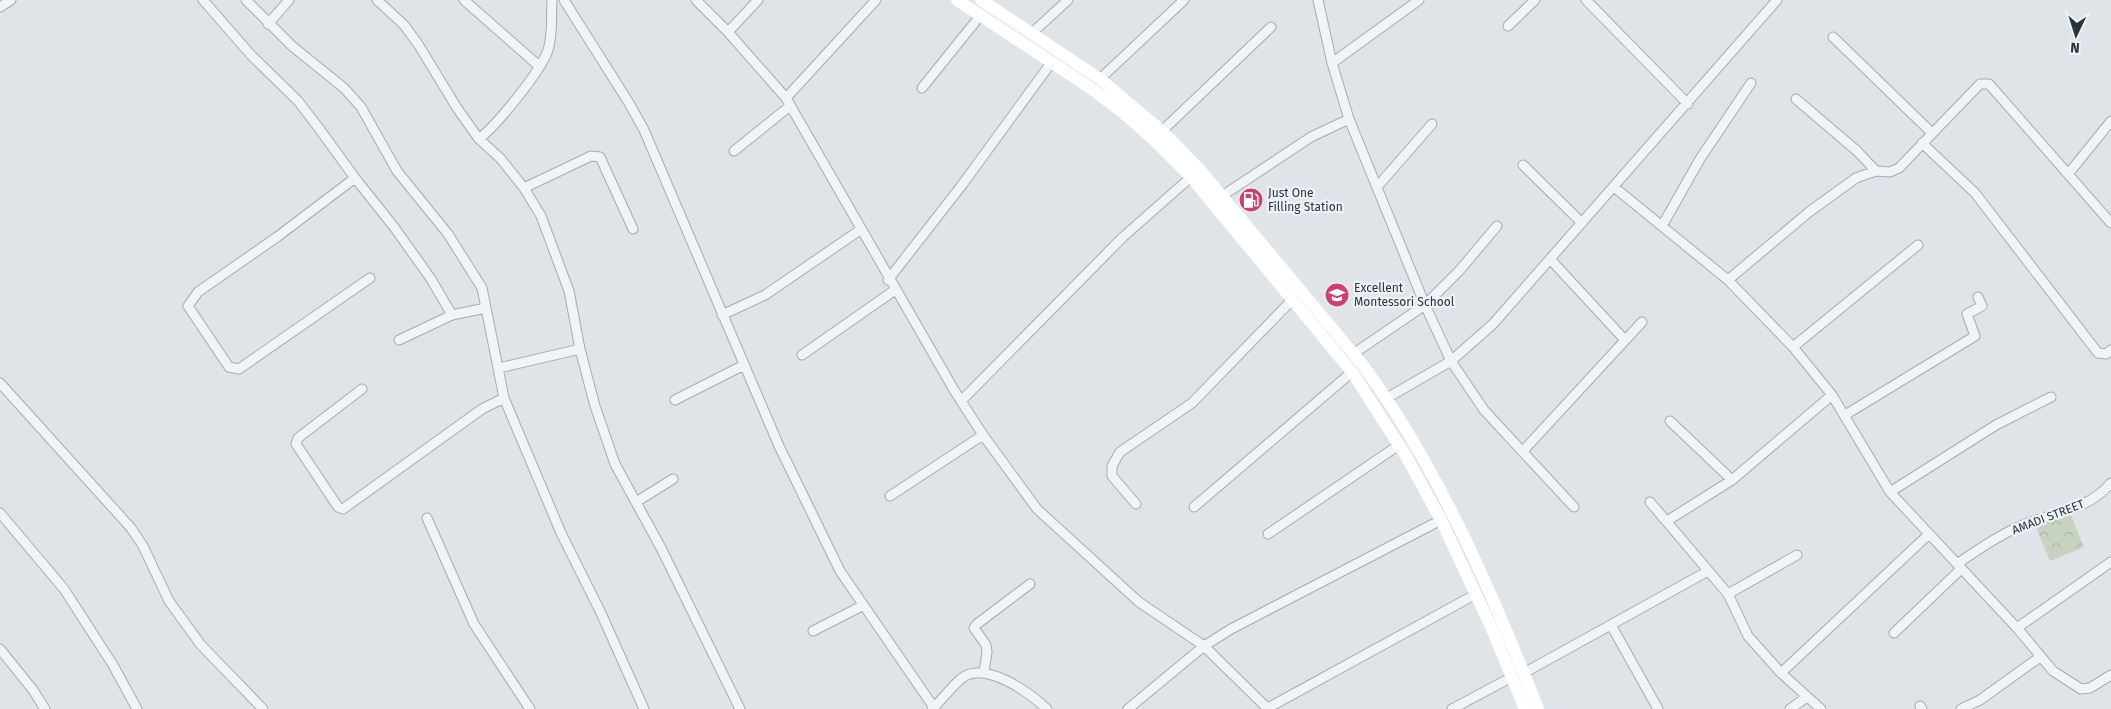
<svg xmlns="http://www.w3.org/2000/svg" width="2111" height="709" font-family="'Fira Sans',sans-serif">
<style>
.park{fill:url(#park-crowns)}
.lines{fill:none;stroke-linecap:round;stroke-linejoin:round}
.minor-casing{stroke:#a3acb2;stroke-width:11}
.minor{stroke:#f1f4f6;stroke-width:9}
.secondary{stroke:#fff;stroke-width:12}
.labels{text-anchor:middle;stroke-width:4.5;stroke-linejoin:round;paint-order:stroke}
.poi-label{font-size:12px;fill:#27343f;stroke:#edf2f5;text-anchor:start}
.street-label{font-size:12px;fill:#27343f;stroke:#edf2f5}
</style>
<defs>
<pattern id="park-crowns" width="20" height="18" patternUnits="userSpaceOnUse" patternTransform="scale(1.25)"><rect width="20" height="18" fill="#c7d2bf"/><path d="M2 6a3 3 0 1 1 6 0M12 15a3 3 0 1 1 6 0" fill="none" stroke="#abb5a5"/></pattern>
</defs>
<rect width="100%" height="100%" fill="#dee4e8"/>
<path class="park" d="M2070,513L2084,547L2050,561L2036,527Z"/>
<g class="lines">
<defs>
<path id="minor" d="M203,0L251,55L298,101L318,127L355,178L394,227L431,279L452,315
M246,0L292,46L344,88L361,107L397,171L448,234L482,288L504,398L561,533L601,613L644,709
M377,0L404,25L418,44L457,108L479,139L500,158L524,188L541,216L569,291L580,349L595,406L615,464L661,548L740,709
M464,0L539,66
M564,0L629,103L644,130L779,446L840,571L935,709
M696,0L728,32L786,98L954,390L983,435L1037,509L1139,602L1204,646L1268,709
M1318,0L1332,63L1349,119L1425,305L1451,361L1387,398
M1586,0L1688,104
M0,7L11,0
M268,24L289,0
M1508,26L1535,0
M728,32L758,0
M1032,33L1068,0
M1833,37L1932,133
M1332,63L1419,0
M1100,79L1184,0
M922,88L980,16
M786,98L876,0
M1796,99L1857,151L1876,171
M1162,131L1271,27
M479,139C497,125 541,71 548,50C553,35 551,16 552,0
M1922,143L1975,193L2098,353L2106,354L2111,350
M734,151L790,106
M1523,165L1582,223
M2069,173L2111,121
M355,178L277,237L198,292L188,306L229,367L239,369L370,278
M1377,187L1432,124
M1614,187L1728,280L1793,347L1832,395L1890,492L2017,628L2053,671L2081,689L2090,688L2111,675
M524,188L591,156L600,157L633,229
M1222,196L1311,137L1349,119
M1662,226L1700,159L1751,83
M1550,259L1625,340
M888,280L962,185L1051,63
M1728,280L1809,212L1856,178L1876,171L1890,172L1899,168L1980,84H1989L2111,223
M722,315L765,295L860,230
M399,340L452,315L486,308
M1793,347L1918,245
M1353,354L1425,305L1459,271L1497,226
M802,355L895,290
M499,368L580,349
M0,383L131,528L143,546L169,601L201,645L263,709
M362,389L298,438L296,444L338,507L343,509L482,409L504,398
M675,400L744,365
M961,401L1123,237L1191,177
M1845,415L1975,336L1967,314L1982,306L1978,297
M1670,421L1732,480
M1523,451L1642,322
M1890,492L1996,425L2051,397
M890,496L983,435
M636,502L673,479
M1650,502L1728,594L1748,636L1781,673L1821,709
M1136,504L1112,476V466L1120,452L1192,403L1293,299
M1194,507L1352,372
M1574,507L1484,410L1451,361L1493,324L1777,0
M0,513L64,589L113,665L137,709
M427,518L474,624L530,709
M1667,521L1732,480L1832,395
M1268,534L1399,445
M1957,564C1976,551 1994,538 2016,528C2050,512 2085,513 2111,483
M1728,594L1797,555
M1611,625L1658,709
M2017,628L2111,562
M813,631L862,606
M1894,633L1961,569
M0,649L33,690L45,709
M984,672L987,652L986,645L974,628L977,624L1030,584
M1524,673L1708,571
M1781,673L1928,535
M1920,706L1922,709
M932,709C942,700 951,687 962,678C985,660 1030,693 1047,709
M1128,709L1204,646L1231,629L1441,520
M1266,709L1476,594
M1452,709L1512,677
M1790,709L1807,697
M1961,709L1980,700L2040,657"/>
</defs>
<use href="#minor" class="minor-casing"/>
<use href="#minor" class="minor"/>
<path class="secondary" d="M957,0L1092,89L1122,112L1153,139L1191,177L1352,372L1406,456L1441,520L1492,629L1525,709
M981,0L1100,79L1162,131L1200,170L1362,364C1437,465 1492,592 1538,709"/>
</g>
<defs>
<symbol id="fuel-disc" viewBox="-11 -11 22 22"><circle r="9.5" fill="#d0406e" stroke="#edf2f5"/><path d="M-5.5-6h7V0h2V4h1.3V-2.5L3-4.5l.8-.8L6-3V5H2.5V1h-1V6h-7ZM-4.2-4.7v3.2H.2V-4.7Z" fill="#fff"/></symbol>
<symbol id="school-disc" viewBox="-11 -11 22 22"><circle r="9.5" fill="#d0406e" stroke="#edf2f5"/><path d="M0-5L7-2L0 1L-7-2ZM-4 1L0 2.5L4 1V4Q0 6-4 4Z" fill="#fff"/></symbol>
</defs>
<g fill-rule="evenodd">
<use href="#fuel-disc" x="1237" y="186" width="28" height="28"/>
<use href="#school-disc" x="1323" y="281" width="28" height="28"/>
</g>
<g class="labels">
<g class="poi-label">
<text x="1268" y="197">Just One<tspan x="1268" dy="14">Filling Station</tspan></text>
<text x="1354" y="292">Excellent<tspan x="1354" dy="14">Montessori School</tspan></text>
</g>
<g class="street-label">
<text transform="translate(2048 517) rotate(-21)" y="4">AMADI STREET</text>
</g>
</g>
<g transform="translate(2076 35) rotate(184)" stroke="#edf2f5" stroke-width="4" paint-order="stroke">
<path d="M0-4L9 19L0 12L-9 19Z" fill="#27343f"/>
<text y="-8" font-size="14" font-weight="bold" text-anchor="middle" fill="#27343f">N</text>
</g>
</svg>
